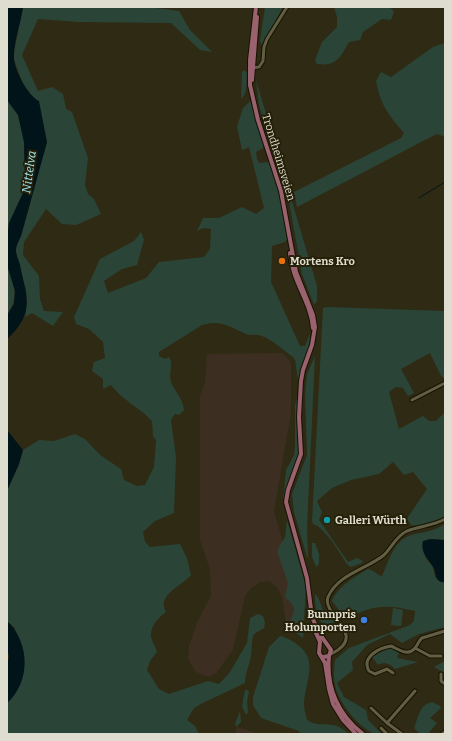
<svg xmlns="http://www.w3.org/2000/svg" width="452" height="741" font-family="Bitter,serif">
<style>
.industrial{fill:#3d2e22}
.green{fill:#2a4537}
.water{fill:#00141a}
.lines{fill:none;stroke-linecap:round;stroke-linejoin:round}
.stream{stroke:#00141a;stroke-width:1}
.minor-casing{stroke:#171300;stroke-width:5}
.major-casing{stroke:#171300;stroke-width:6}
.minor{stroke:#625e44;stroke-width:3}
.major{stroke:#9a616e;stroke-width:4}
.food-dot{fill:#e8710a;stroke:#252109;stroke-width:1.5}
.culture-dot{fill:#0f9aa8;stroke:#252109;stroke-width:1.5}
.shop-dot{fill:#3f7fe0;stroke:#252109;stroke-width:1.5}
.labels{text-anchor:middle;stroke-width:4;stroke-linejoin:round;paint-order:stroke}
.street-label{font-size:11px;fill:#dfddcf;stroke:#252109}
.poi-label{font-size:11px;font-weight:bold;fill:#dfddcf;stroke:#252109;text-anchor:start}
.water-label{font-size:12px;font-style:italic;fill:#a2e9fb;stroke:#252109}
</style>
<rect width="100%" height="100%" fill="#2f2a13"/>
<path class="industrial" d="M282,353L290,361L291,366V413L274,511L292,573L303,624L295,630L286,622L282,597L277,587L269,581L260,582L251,588L245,596L233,650L216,673L210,677L205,676L196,672L188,659L189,646L198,620L211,596L210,569L200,541V396L205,383L207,354Z
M237,727L258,734H235Z"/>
<path class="green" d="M23,7H148L179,11L190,30L212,52L200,50L171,23L78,22L38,19L22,55L38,91L52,87L63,94L66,109L72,112L88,158L85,185L88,194L94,199L101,214L76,225L62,224L46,209L24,242L23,255L39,276L40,299L44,311L63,312L53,326L32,313L25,317L27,303L26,289L22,279L15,249L21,236L47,142L33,98L23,84L13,57Z
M265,7H283L262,45L260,41Z
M334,7H389L394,11L391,20L382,19L363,32L360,40L349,42C341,56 337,67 317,64L315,60L322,42L337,27V17Z
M445,43V137L437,134L423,141L297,207L294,192L401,138L404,133C388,114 381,106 376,81L381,72L391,77L433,47Z
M244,70L247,73C246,82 248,94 241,99L242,72Z
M256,80L317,286V301L314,305L302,274L289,201L259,105Z
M7,100L18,115L24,142L25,180L23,193L9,223L7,239Z
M250,101L264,144L263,148L256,152L257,159L259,163L269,162C279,186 283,213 287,239L285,242L272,246L271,282L300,346H305L310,333L309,345L298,380L295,360L293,357C283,350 270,337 258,335C254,334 250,336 246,334C231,327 220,319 202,325L159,352V356L165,359L169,357C174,365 168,373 171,382C175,393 182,396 184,410L179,415L175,414L171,420L176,457L174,513L155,521L143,532L145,542L150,547L180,544L187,558L191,575C182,586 156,595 166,612C158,618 150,626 151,637C152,642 156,647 157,652L150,661L147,670L159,689L169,694L208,681L219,684L230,672L247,643L250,618L258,614L263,616L265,623L264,628L254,634C251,641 252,648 251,656C249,666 245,674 245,683L203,703L194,708L187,720L195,726L199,734H7V703L12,698L20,683L15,628L7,621V491L19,464L23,450L39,440L54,441L75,434L85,439L100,455L121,469L124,480L137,486L145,485L154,467L156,440L153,436L152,421C139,407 122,400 111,385L103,389V379L92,371L94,362L105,358L103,342L89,329L76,324L74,317L100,259L134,241L141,232L144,240L137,265L122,269L104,281L108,293L146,278L159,262L204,257L210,249L211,229L203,228L197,231L203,218H219L242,207L256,214L264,208L249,147L242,150L237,127L243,108Z
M7,265C14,285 20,296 7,315Z
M327,307L445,311V379L441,376L430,353L401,369L414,393L408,396L403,388L396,387L389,392L399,429L423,416L429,421H436L445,412V516C437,522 421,528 411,525L407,519L408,517L427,489L413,472L404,475L393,462L379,474L351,480L332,488L317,501L322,512L319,520L348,562L357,558L363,561L362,563L351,567C346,565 344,559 341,555C337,547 321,525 313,524L312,521L323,308Z
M315,356L307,528L308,557H307L294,512L292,494L307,455L305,395L307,374Z
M298,394V456L283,501L286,470L294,455L295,447V405Z
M287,520L306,587L303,638L290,628C289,611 303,613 285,597L288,583L277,551L285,537Z
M445,524V540L430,539L425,557L433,567L435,577L443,583L445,582V627L419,634L402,643L390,634L367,645L352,662L353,670L337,683L344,697L366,710L368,720L381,733L375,734C359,728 338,702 335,685C333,677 334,669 335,660L349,648L410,625L414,621L415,611C385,604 373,605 346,619L332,601C338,586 355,577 368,569C374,570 377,575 382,576C390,559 394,538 415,534C426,532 436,530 445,524Z
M312,543H315L319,554V564L316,567L312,557Z
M315,594C321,599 322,613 328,620L330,616L334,617L339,623L324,626C316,617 315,606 315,594Z
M393,608L403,610L401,626L391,625Z
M280,636C288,638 293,641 299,646C319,661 304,685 304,705C304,710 306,715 307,720C321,730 331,717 349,734H300L299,731L261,718L253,705V697L269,647Z
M388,648H394L399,653L397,658L418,662L395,669C391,664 384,661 378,665L372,657Z
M445,661V671L443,672L434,667Z
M245,690H247L249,692L247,701L248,712L246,715L242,706Z
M432,702L440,706L441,708L430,718L437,723L428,734H420L414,728C419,716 419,705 432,702Z
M240,711L241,722L236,727L235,724Z"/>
<path class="water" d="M7,7H23C21,23 14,40 14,56C13,68 28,96 39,101L47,142L21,236C19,240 16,246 16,250C16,255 19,261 20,265C27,298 35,313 7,339V315L14,304L15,291L7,265V239L9,223L23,193L25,180L24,142L18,115L7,100Z
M7,430L23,450L19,464L7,491Z
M430,539L445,540V582C434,583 437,573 433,567C428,558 420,553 423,541Z
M7,621C30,642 31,682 7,703V665L9,657L7,646Z"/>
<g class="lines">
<path class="stream" d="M419,198L445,182"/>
<defs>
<path id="minor" d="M253,68L259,67L263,61L264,47L267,39L287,7
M412,400L445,383
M415,648L430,656H441
M331,654C370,635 321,615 328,597C338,574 367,569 384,555C392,547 396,536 407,531C419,526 433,526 445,519
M393,673L387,669L375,674L369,671C361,657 379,648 391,646C398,649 408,657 415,648C418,645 418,641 422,638L445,631
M441,674V681L445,684
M371,708L387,723L402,734
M387,723L415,691
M381,728L387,734
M442,734L445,732"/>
<path id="major" d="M256,7L250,60V85L258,120L281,191L296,272L313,315L315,327L312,345L303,370L301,381L299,417L301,454L288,490L286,502L307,578L312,617L319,633L331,650L329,656L323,657
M252,80L257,17
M290,253C292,281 311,302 313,328
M315,631L320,642L319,653L325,663L329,689L333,704L343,720L356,734
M329,656C326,687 338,715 363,734"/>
</defs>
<use href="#minor" class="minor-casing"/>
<use href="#major" class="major-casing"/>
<use href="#minor" class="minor"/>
<use href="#major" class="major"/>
</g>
<circle class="food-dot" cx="282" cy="261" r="4"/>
<circle class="culture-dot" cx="327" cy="520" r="4"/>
<circle class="shop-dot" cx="364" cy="620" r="4"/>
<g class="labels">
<g class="street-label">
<text transform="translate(279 157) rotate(73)" y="4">Trondheimsveien</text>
</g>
<g class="poi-label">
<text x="290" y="265">Mortens Kro</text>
<text x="335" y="524">Galleri Würth</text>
<text x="356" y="618" text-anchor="end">Bunnpris<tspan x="356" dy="13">Holumporten</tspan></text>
</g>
<g class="water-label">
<text transform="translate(29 172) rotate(-82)" y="4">Nittelva</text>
</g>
</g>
<rect width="452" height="741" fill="none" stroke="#dfddcf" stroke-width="16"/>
</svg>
